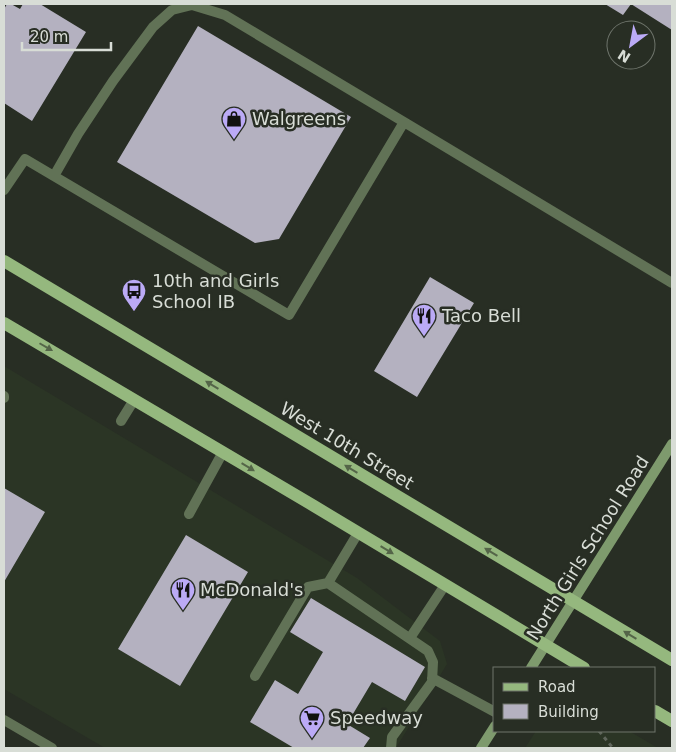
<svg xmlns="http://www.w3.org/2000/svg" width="676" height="752" font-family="'DejaVu Sans',sans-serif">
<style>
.built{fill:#2b3525}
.building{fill:#b4b1c0}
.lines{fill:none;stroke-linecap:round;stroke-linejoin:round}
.path{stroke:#5f655b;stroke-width:3;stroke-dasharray:4 4;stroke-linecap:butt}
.service{stroke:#617256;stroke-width:10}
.secondary{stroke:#7e9a6d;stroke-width:10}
.primary{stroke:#95b87e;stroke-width:12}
.oneway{fill:#546548}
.labels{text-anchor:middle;stroke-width:5;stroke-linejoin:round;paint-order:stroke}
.poi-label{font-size:18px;fill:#d8ddd6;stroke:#282e24;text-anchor:start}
.street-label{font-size:18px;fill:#d8ddd6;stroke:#282e24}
</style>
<rect width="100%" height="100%" fill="#282e24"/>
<path class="built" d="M4,366L357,578L440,641L447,664L396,748H105L4,689Z
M536,731H629L658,748H525Z"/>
<path class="building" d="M7,4H11L20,9L23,4H40L86,32L32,121L4,103V9Z
M605,4H672V30L631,4L623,15Z
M198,26L351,117L279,239L255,243L117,162Z
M430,277L474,303L417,397L374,371Z
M4,488L45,512L4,582Z
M186,535L248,572L180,686L118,649Z
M311,598L425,667L405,701L372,682L347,724L370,738L363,748H294L250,722L275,680L298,694L323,652L290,632Z"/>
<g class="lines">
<path class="path" d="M599,731L613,748"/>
<path class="service" d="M54,176L78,134L113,81L153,27L172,10L192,5L225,15L404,122
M4,190L25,159L289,315L404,122L672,283
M4,396V398
M121,421L134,400
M189,514L223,452
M328,583L428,651L433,662L432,682L392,737L391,748
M410,638L445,585
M255,676L308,587L328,583L358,533
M432,678L495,712
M4,720L52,748"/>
<path class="secondary" d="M531,668L672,444
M481,748L495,726"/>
<path class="primary" d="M4,261L672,660
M4,323L314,506L584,668
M655,711L672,721"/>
</g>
<defs><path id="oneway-solid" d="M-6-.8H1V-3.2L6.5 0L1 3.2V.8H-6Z" transform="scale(1.25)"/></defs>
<g class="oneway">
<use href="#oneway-solid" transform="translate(46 347) rotate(30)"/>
<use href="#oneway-solid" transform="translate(212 385) rotate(-149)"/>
<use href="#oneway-solid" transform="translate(248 467) rotate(31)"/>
<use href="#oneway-solid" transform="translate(351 469) rotate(-149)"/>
<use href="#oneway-solid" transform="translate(387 550) rotate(31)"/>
<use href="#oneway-solid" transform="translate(491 552) rotate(-149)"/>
<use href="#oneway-solid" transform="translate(630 635) rotate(-149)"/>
</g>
<defs>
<symbol id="shop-pin" viewBox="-11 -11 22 30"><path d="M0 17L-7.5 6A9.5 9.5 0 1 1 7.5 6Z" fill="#bbaaf6" stroke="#282e24"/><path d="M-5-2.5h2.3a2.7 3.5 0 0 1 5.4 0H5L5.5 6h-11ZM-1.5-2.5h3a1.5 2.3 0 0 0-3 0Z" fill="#111"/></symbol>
<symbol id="bus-pin" viewBox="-11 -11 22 30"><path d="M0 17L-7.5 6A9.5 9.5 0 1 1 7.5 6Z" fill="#bbaaf6" stroke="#282e24"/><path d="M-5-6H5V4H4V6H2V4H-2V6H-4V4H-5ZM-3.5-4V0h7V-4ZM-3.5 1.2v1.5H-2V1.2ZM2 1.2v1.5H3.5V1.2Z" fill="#111"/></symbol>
<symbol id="restaurant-pin" viewBox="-11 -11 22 30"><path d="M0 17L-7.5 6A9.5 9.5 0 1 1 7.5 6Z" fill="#bbaaf6" stroke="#282e24"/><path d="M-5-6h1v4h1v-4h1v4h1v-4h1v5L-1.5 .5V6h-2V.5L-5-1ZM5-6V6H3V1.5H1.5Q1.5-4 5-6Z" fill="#111"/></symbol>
<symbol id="supermarket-pin" viewBox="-11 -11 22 30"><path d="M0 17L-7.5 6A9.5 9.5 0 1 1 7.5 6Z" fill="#bbaaf6" stroke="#282e24"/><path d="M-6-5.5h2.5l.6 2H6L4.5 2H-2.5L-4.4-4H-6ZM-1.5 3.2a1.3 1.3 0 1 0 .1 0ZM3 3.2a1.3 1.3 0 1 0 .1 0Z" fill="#111"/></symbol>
</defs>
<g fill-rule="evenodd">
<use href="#shop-pin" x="220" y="105" width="28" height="38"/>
<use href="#bus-pin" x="120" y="277" width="28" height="38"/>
<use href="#restaurant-pin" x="410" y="302" width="28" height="38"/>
<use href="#restaurant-pin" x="169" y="576" width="28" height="38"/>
<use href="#supermarket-pin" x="298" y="704" width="28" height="38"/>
</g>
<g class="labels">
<g class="poi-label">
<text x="252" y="125">Walgreens</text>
<text x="152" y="287">10th and Girls<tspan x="152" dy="21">School IB</tspan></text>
<text x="442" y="322">Taco Bell</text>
<text x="200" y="596">McDonald's</text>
<text x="330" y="724">Speedway</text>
</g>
<g class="street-label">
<text transform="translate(347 446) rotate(31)" y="6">West 10th Street</text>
<text transform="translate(588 548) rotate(-58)" y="6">North Girls School Road</text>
</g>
</g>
<rect width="676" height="752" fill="none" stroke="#d8ddd6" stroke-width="10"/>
<rect x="493" y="667" width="162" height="65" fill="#282e24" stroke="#6e746b"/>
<rect x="503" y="683" width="25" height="8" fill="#95b87e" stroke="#6e746b"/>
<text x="538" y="692" font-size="15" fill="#d8ddd6">Road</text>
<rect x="503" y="704" width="25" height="15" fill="#b4b1c0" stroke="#6e746b"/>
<text x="538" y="717" font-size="15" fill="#d8ddd6">Building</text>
<g transform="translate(631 45) rotate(212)"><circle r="24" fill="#282e24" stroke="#6e746b"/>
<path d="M0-4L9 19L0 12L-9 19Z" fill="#bbaaf6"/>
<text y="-8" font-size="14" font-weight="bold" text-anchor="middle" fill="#d8ddd6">N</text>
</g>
<path d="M22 42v8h89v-8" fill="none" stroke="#d8ddd6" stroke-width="2.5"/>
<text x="30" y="42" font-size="15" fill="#d8ddd6" stroke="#282e24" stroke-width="4" paint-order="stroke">20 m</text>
</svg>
